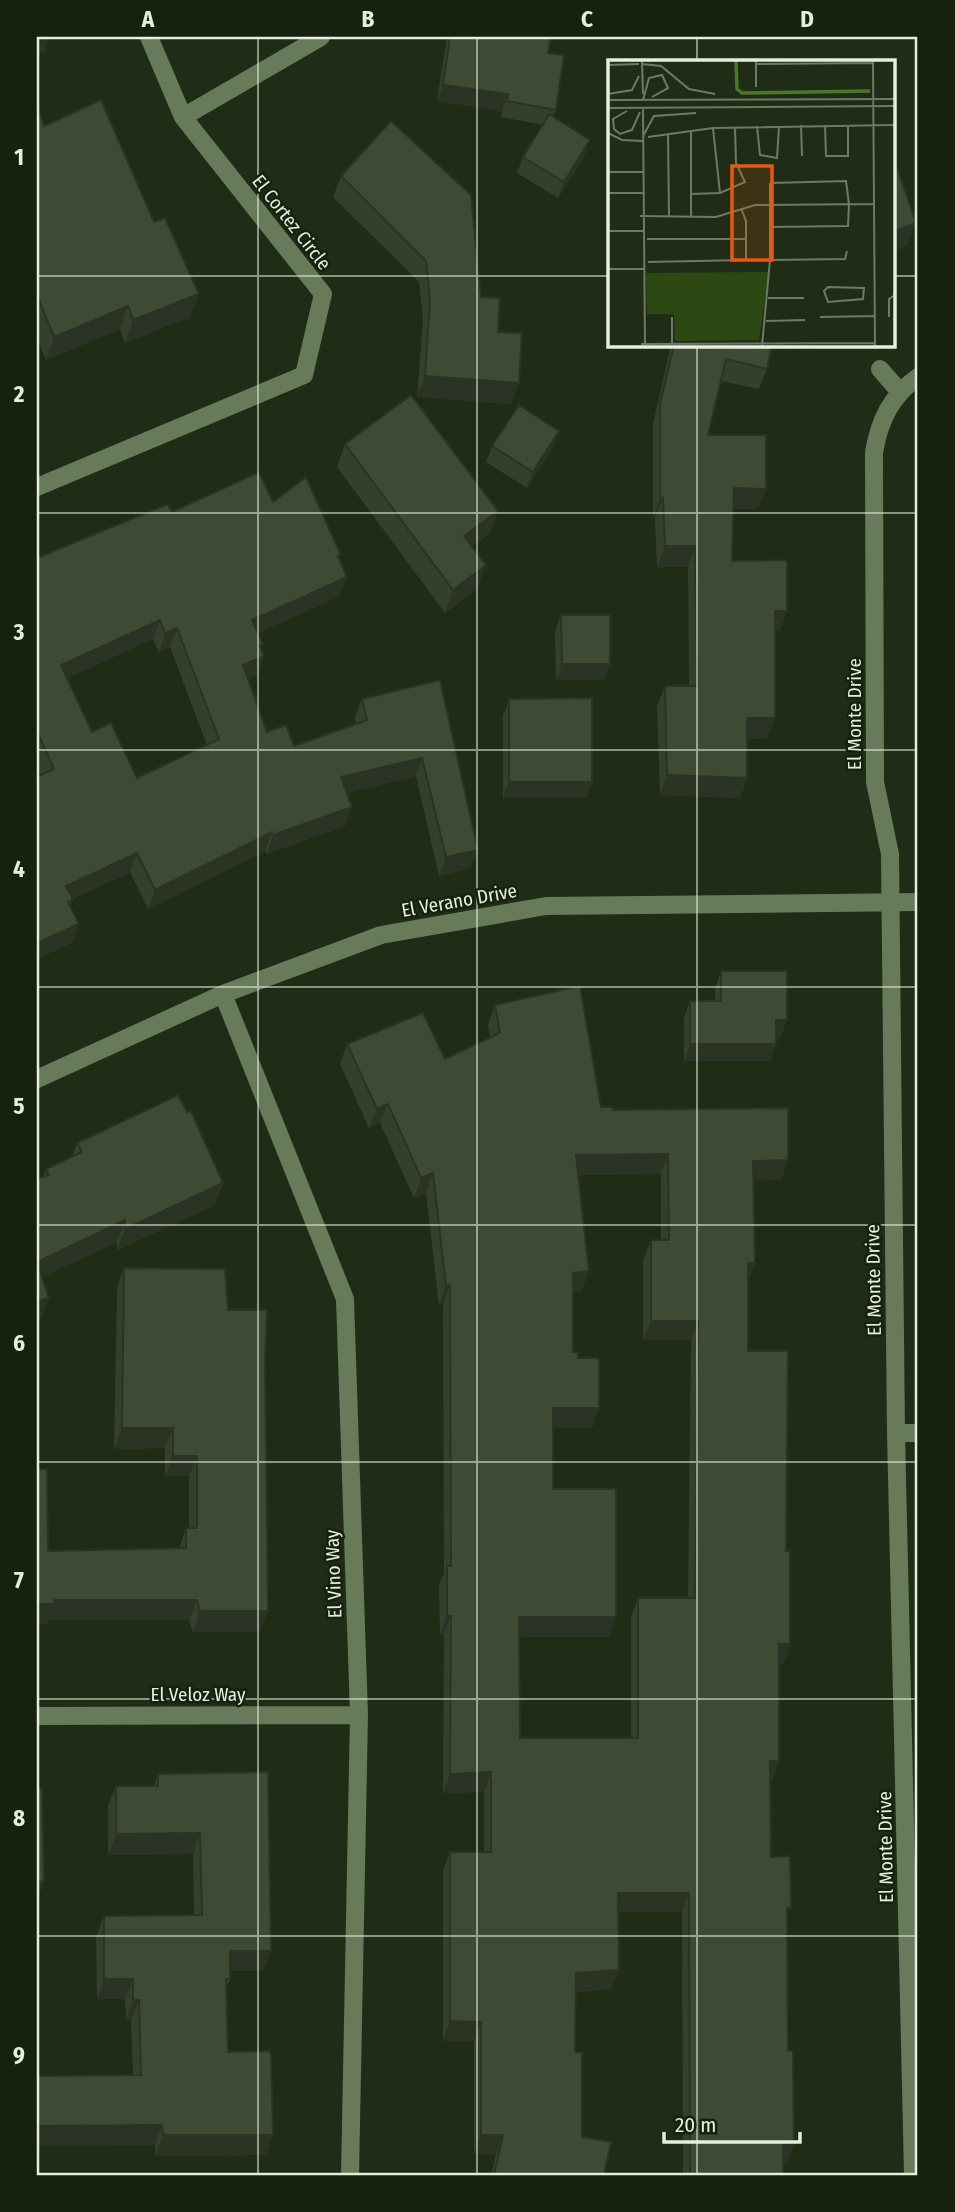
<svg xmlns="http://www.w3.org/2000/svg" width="955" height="2212" font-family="'Fira Sans Condensed',sans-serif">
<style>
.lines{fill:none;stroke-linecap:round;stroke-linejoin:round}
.minor{stroke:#677b5a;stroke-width:18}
.wall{fill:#34402d;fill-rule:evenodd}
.shaded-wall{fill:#2b3424}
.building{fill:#3d4b34;stroke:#2b3424;stroke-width:2;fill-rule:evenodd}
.grid{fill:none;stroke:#e5eee0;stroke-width:2;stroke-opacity:0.55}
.labels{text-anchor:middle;stroke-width:5;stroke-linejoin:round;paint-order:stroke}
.street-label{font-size:19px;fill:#e5eee0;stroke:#16220d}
.inset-river{fill:none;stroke:#4c7729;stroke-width:3.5}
.inset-road{fill:none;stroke:#6e7a67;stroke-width:2}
.view{fill:#e8590c;fill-opacity:0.15;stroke:#e8590c;stroke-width:3.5}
.inset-edge{fill:none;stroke:#e5eee0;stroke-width:3.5}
.neatline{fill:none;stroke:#e5eee0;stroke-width:2.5}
.grid-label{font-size:23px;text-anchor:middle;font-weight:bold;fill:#e5eee0}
</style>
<rect width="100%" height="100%" fill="#1f2c16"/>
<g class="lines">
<path class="minor" d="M183,117L321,37
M880,369L900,392
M37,487L304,375L323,294L183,117L149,37
M223,994L345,1299L359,1715L350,2175
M37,1079L223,994L381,935L546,906L918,902
M896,1433H918
M37,1716L359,1715
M913,2175L896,1433L890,854L875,782L874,453C879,421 891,396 918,377"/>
</g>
<path class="wall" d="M447,37H551L548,53L556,110L553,117L584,157L558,198L517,173L523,157L543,125L501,117L502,111L437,101Z
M37,104L44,126L190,317L125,343L120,329L46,360L37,338Z
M341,176L481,297L511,404L417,397L423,320L419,282L333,197Z
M671,345H772L767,369L759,389L721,381L708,435L758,509H733L732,561L780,631H775L767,739H747V778L740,798L660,795L657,706L665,686H689L688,567H657L655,518H653V424Z
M345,444L490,534L472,546L478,588L445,613L337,467Z
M492,446L553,447L527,488L486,462Z
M273,502L339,559L340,596L258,633L261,649L264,656L257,675L248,679L267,732L294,746L356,724L355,717L362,699L440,680L471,868L439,876L416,776L347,793L352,807L345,826L267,854L265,851L148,909L130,872L72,899L70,906L72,943L41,775L37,765V558L172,512ZM153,639L159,652L170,647L207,745L137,778L92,732L67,678Z
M561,615L610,664L604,680H556L555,632Z
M509,699L592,782L586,798H503V716Z
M721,971L781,1037H776L770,1061H684V1018L690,1001H715V988Z
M495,1005L601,1107L788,1160L781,1180H754L755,1263L748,1282V1351L786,1551L790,1644L783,1664H779V1761L772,1781H770L771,1857L787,1918V2164H783V2175H683L682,1912H618L619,1970L612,1989L576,1992L575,2052L582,2137L604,2175H491L496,2154H474V2041H443V1871L450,1852H484V1792L443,1793L444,1635H440L439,1585L444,1573L443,1305H439L426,1193L414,1198L380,1123L369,1128L340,1064L347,1044L445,1059L490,1038L488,1025ZM661,1174V1240H651L643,1260V1340H691L688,1598H638L631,1617V1738H520L519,1637H609L616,1617L553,1489V1428H592L599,1408L578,1358L573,1352V1292L582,1291L578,1175Z
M77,1143L223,1183L215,1205L117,1250V1242L42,1277L41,1319L43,1177L46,1169L72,1157Z
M124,1268L228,1310L265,1358L260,1632H193L189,1620H48L46,1624L48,1551L179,1549L186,1528H189V1476H165V1448L114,1449L117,1288Z
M268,1772L263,1971H230V1979L226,1989L228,2052L273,2135L266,2155L155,2156V2145L133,2075L131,2020H126L125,1999H97L96,1937L104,1916L194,1915L193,1854L108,1855V1806L116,1786H154L158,1774Z"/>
<path class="shaded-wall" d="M37,37H50L45,52L37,54Z
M443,85L508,94L502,111L437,101Z
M590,140L584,157L558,198L564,182Z
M916,223L907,246L894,251V231Z
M199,294L190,317L125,343L133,320Z
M128,306L120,329L46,360L54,337Z
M425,376L519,383L511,404L417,397Z
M559,431L553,447L527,488L533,472Z
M734,488L766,489L758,509H726Z
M660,498H663L655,518H653Z
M498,511L490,534L456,559L464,536Z
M665,546H695L688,567H657Z
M486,565L478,588L445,613L453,590Z
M347,577L340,596L245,639L252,620Z
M775,611H787L780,631H767Z
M160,620L153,639L54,684L61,665Z
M177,628L170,647L159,652L165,633Z
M263,644L257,659L264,656L257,675L236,684L243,665L260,646Z
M562,664H610L604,680H556Z
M747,718H775L767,739H739Z
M422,758L416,776L334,796L341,777Z
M667,775L747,778L740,798L660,795Z
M509,782H592L586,798H503Z
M352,807L345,826L267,854L273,835Z
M272,832L265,851L148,909L155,890Z
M478,850L471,868L439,876L446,857Z
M137,853L130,872L59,904L66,886Z
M79,924L72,943L37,959V943Z
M776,1020H787L781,1037H770Z
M690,1044H776L770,1061H684Z
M388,1104L380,1123L369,1128L377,1109Z
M668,1154L661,1174L569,1175L576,1155Z
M788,1160L781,1180L746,1181L753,1161Z
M433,1173L426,1193L414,1198L421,1178Z
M223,1183L215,1205L117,1250L125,1229Z
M125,1220L117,1242L37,1280V1262Z
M748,1263H755L748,1283Z
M589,1271L582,1291L566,1293L573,1273Z
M450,1285L443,1305H439L446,1286Z
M49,1298L41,1319L37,1320V1301Z
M651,1321H698L691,1340H643Z
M553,1408H599L592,1428H546Z
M122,1428H173L165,1448L114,1449Z
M173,1456H197L189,1476H165Z
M54,1600H197L189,1620H48L46,1624H37V1604Z
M200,1611H268L260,1632H193Z
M447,1616H451L444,1635H440Z
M519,1617H616L609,1637H512Z
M779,1644H790L783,1664H772Z
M770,1761H779L772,1781H763Z
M491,1772L484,1792L443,1793L450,1774Z
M200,1833L193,1854L108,1855L116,1834Z
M37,1882H44L37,1901Z
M618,1893H689L682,1912H611Z
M230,1951H271L263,1971H222Z
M619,1970L612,1989L569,1992L576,1973Z
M104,1979H133L125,1999H97Z
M133,2000H139L131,2020H126Z
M450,2021L481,2022L474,2041H443Z
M162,2125L155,2145L37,2146V2126Z
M163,2135H273L266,2155L155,2156Z
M481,2135H503L496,2154H474Z
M794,2144L787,2164H775L783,2145Z"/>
<path class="building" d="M450,37H551L548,53L564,55L556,110L507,101L508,94L443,85Z
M101,100L154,222L165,218L199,294L133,320L128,306L54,337L37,295V103L44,126Z
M549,114L590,140L564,182L523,157Z
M391,121L471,195L481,297L500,298L498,332L522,333L519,383L425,376L430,300L426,261L341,176Z
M894,159L916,223L894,231Z
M674,345H772L767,369L726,359L708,435H766V489L734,488L732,561L787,560V611H775V718H747V778L667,775L665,686H697L695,546H665L663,498H660V404Z
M411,395L498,511L464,536L486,565L453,590L345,444Z
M519,405L559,431L533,472L492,446Z
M259,472L273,502L306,477L341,555L338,556L347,577L252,620L263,644L260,646L264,656L243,665L267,732L286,725L294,746L367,720L362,699L440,680L478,850L446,857L422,758L341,777L352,807L273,835L272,832L155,890L137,853L66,886L73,900L68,902L79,924L37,943V777L54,769L37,731V558L168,504L172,512ZM160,620L165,633L177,628L219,739L137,778L111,723L92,732L61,665Z
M561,615H610V664H562Z
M592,698V782H509V699Z
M721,971H787V1020H776V1044H690V1001H721Z
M580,986L601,1107H613V1110L788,1108V1160L753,1161L755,1263H748V1351H788L786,1551H790V1644H779V1761H770L771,1857L790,1856L791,1908H787L788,2051H793L794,2144L783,2145V2175H690L689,1893H618L619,1970L576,1973L575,2052H582V2137L611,2142L604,2175H494L503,2135H481V2022L450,2021V1852H491V1772L450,1774L451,1616H447V1566H451L450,1285L446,1286L433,1173L421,1178L388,1104L377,1109L347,1044L423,1013L445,1059L500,1033L495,1005ZM668,1154L669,1240H651V1321H698L695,1598H638V1738H520L519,1617H616V1489H553V1408H599V1358H578V1352H573V1273L589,1271L576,1155Z
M178,1095L187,1112L191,1111L223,1183L125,1229V1220L37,1262L49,1298L37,1301V1179L49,1175L46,1169L82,1152L77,1143Z
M124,1268L225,1269L228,1310H267L265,1358L268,1611H200L197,1600H54V1604H37V1469H47L48,1551L186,1548V1528H197V1456H173V1428H122Z
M268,1772L271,1951H230V1979H226L228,2052L269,2051L271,2054L273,2135H163L162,2125L37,2126V2076L141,2075L139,2000H133V1979H104V1916L202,1915L200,1833L116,1834V1786H158V1774Z
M37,1788H42L44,1882H37Z"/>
<path class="grid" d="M258,37V2175M477,37V2175M697,37V61M37,276H610M894,276H918M697,345V2175M37,513H918M37,750H918M37,987H918M37,1225H918M37,1462H918M37,1699H918M37,1936H918"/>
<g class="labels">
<g class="street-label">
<text transform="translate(292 222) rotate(52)" y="7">El Cortez Circle</text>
<text transform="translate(854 714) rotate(-90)" y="7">El Monte Drive</text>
<text transform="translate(459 900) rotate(-10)" y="7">El Verano Drive</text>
<text transform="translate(873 1280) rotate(-91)" y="7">El Monte Drive</text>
<text transform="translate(333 1574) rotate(-92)" y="7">El Vino Way</text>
<text x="198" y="1701">El Veloz Way</text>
<text transform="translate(885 1847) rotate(-91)" y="7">El Monte Drive</text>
</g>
</g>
<g transform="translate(608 60)">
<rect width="287" height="287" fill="#1f2c16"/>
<path d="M161,212L151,280L67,281L66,254H39L38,213Z" fill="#2c4914"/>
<path class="inset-river" d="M128,1L129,29L134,33L262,31"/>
<path class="inset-road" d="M34,1L35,34M148,1V27M265,1L267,286M34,4L53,6L81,29L107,34M148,4L265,3M0,5L31,4M0,34L24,30L31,16M0,40L287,39M35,40L41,18L54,15L60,28L44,37M0,48L287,46M35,49L37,286M19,51L5,59L6,69L12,74L24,70L32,52M193,65L194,96M217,65L218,96H240V65M149,66L152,95L169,98L171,66M105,68L112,133M83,71V157M0,73L14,80L35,81M60,74L61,157M35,76L46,56L88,53M40,77L105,68L287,65M0,112H35M0,133H35M83,134L112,133L137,122L128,103L127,67M32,156L108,157L147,145L266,144M161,167L240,166L241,144L238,121L162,123M0,171H35M39,179H139M162,200L237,199L239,191M40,202L138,200V161L133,148M0,209H36M220,227L256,228L255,239L220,242L216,231ZM160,238H196M64,257V284M212,257L267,256M281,257V239L287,235M158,261L197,260M33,284L267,283M154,286L162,200V123"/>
<path class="view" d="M124,106H164V200H124Z"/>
<rect width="287" height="287" class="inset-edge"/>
</g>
<rect width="955" height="2212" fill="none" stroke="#16220d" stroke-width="77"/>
<path d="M664 2132v10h136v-10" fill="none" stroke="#e5eee0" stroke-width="3.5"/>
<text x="675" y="2132" font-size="21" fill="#e5eee0" stroke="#16220d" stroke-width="5" paint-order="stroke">20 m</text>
<rect x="38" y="38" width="878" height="2136" class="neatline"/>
<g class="grid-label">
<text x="148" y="27">A</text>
<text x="368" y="27">B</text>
<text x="587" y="27">C</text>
<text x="807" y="27">D</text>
<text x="19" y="165">1</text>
<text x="19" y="402">2</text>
<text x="19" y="640">3</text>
<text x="19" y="877">4</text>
<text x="19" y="1114">5</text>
<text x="19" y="1351">6</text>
<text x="19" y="1588">7</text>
<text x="19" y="1826">8</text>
<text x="19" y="2063">9</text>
</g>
</svg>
